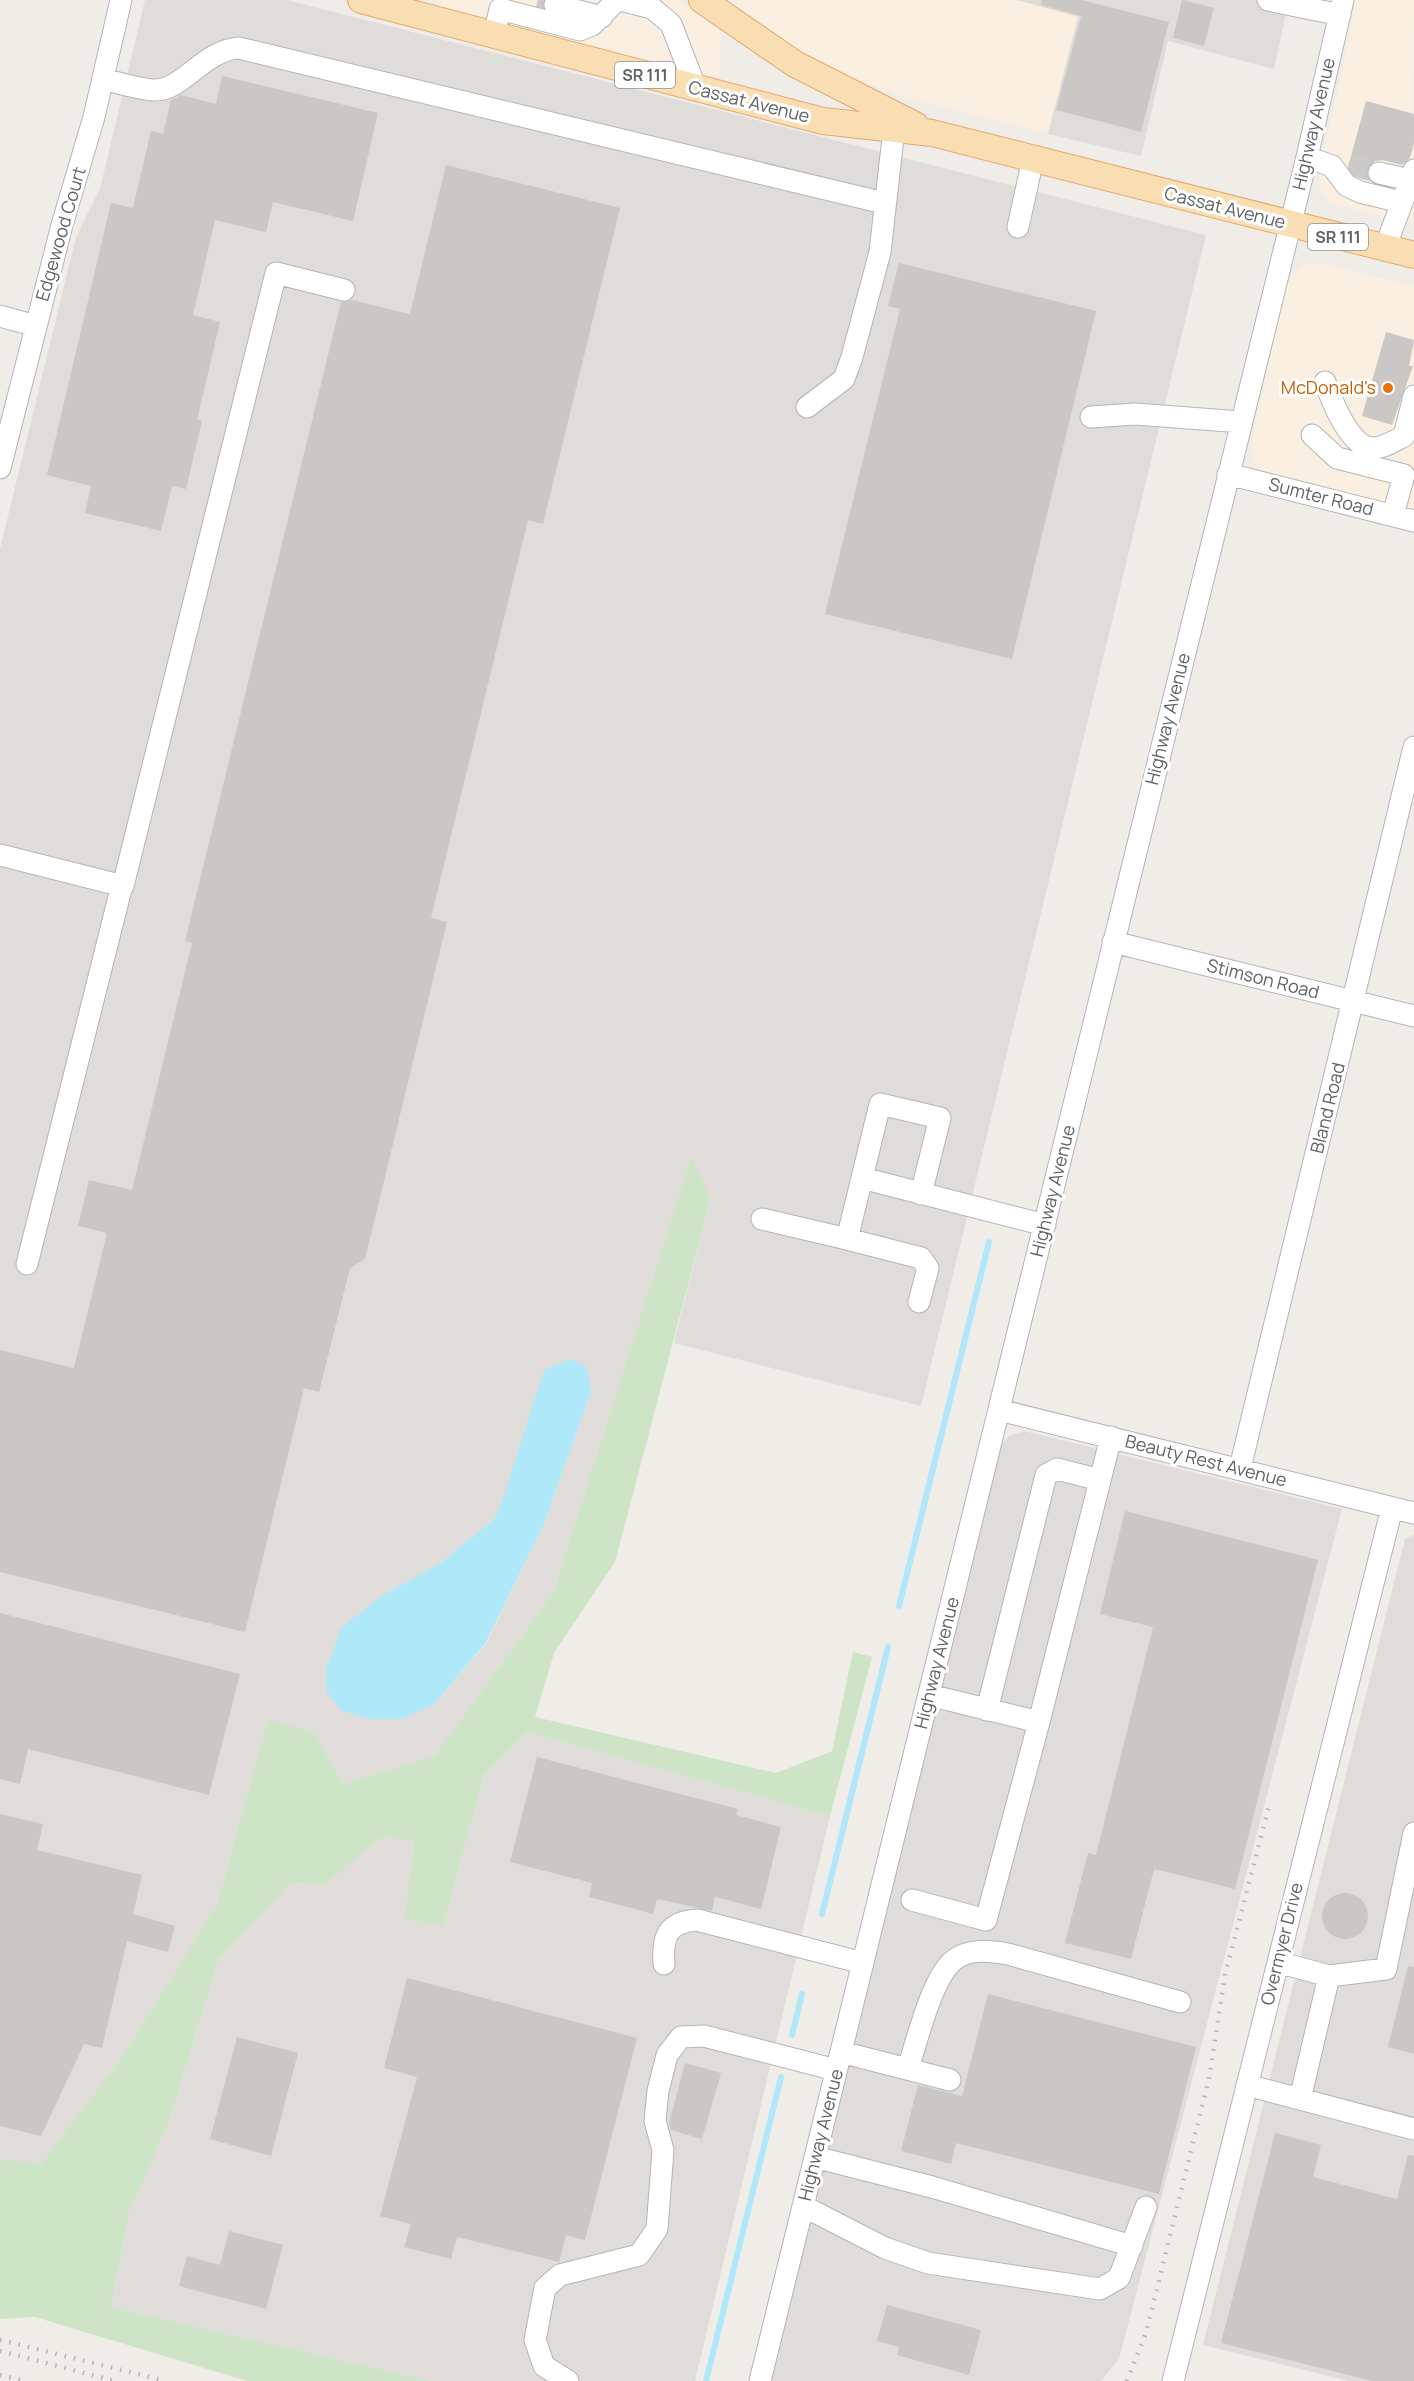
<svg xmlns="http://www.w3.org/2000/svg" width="1414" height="2381" font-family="Manrope,sans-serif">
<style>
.commercial{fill:#fbefe1}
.industrial{fill:#dfdcd9;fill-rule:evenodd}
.green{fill:#cde5c6}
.water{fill:#afe8f8}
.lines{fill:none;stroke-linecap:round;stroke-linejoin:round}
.stream{stroke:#afe8f8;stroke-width:6}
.building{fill:#cbc7c4}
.minor-tunnel{stroke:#cccac8;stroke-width:21;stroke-dasharray:21 10;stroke-linecap:butt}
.minor-casing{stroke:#b2b6b8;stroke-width:23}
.major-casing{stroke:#e6a86a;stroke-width:28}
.minor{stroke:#fff;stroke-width:21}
.major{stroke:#f9deb3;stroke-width:26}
.rail{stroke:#b3b4b4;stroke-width:4.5;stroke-dasharray:1.5 8;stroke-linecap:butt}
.food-dot{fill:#e8710a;stroke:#fff;stroke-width:2}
.labels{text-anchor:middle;stroke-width:6;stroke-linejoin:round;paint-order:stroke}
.shield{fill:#fff;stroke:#8f9294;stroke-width:1.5}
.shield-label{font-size:16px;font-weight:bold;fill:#5f6466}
.street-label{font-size:18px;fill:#5f6466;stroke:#fff}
.food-label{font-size:18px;fill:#c56008;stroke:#fff;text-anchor:end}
</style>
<rect width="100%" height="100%" fill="#f0ece8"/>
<path class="commercial" d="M438,0H680L721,32L719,85L434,11Z
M727,0H1017L1078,16L1048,134L903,97L838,72L801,54Z
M1356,0H1414L1413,224L1331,203L1320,190L1319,179Z
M1319,263L1414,286V511L1266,473L1257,466L1250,450L1284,291L1291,276L1304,264Z"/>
<path class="industrial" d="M145,0H287L1206,235L921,1406L674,1343L711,1198L691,1159L553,1593L434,1756L343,1784L314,1732L268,1721L217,1904L123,2056L39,2165L0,2159V549L76,237L100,189ZM591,1392L544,1524L486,1644L434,1704L383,1595L442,1562L494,1519L503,1498Z
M1017,0H1289L1274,69L1168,41L1141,156L1048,134L1078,17Z
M1024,1431L1342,1509L1119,2359L1101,2381H770L1000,1446L1009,1436Z
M1414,1535V2381H1349L1203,2345L1405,1539Z
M527,1732L830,1816L695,2381H431L111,2307L129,2214L170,2119L219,1959L291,1883L325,1885L381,1835L414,1839L406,1918L443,1925L484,1775Z"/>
<path class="green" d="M691,1158L711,1198L615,1562L554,1653L535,1717L776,1773L832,1751L853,1652L872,1657L830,1816L527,1732L484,1775L443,1926L405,1918L414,1840L382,1836L325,1885L291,1883L219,1959L170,2119L129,2214L111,2307L431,2381H247L35,2317L0,2319V2159L40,2164L123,2056L217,1904L268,1720L314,1732L343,1784L434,1756L553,1593Z"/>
<path class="water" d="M571,1359L587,1367L591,1392L544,1524L485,1644L434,1704L402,1719H370L342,1711L326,1691V1670L341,1628L383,1595L442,1562L494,1519L503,1498L544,1370Z"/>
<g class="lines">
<path class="stream" d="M899,1606L989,1242
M822,1914L888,1647
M792,2035L802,1994
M706,2381L781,2077"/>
</g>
<path class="building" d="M1042,0H1082L1169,22L1141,132L1056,110L1081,16L1041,5Z
M1182,0L1214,8L1204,46L1173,38Z
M222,76L378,113L353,221L273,202L266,232L215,220L193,315L220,322L197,420L202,421L186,489L172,486L161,531L85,513L91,486L47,475L111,203L133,208L151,131L163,134L171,100L181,95L216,104Z
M1366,101L1414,114V143L1410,158L1402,165L1382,160L1375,161L1367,170L1370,181L1354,175L1348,167Z
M446,165L620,208L543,524L528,520L431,918L447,922L365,1259L350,1268L319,1392L304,1388L245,1632L0,1572V1350L74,1368L107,1233L78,1226L89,1180L132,1190L192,943L185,941L341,302L352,300L410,314Z
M899,263L1096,311L1012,659L825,614L900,309L888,306Z
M1386,332L1414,340L1409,366H1413L1392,425L1362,416Z
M1125,1511L1318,1560L1235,1889L1154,1869L1131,1959L1065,1943L1088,1853L1096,1855L1153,1627L1100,1614Z
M0,1613L240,1674L209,1795L28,1749L20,1784L0,1779Z
M537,1757L738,1809L736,1815L781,1827L761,1909L715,1897L712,1911L657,1899L653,1914L589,1897L592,1883L510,1862Z
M0,1814L43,1824L37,1850L142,1875L133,1914L175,1926L168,1952L127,1941L102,2048L84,2044L41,2136L0,2126Z
M1322 1916a23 23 0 1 1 46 0a23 23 0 1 1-46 0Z
M1408,1966L1414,1967V2054L1388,2047Z
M407,1978L637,2038L585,2240L566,2235L559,2262L457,2237L451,2259L404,2247L411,2224L380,2216L417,2077L384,2068Z
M988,1994L1196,2047L1159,2194L956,2143L951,2164L901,2151L918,2085L962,2096Z
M237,2037L298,2053L271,2156L210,2139Z
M685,2063L721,2073L702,2139L671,2130L669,2123Z
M1275,2133L1321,2145L1313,2177L1397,2199L1408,2155L1414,2156V2381H1372L1221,2343Z
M229,2231L283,2245L266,2309L179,2286L187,2256L220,2265Z
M887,2305L981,2330L969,2375L897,2355L899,2347L877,2341Z"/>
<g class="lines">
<path class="minor-tunnel" d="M538,0L555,5
M1349,164L1379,173"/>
<defs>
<path id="minor" d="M620,0L652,8L671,24L696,89
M1268,0L1340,15
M555,5L602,17
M494,35L500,9L580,30L592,25L617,0
M103,79C119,83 137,89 153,90C182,92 203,50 239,48L884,203
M1307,157L1332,166L1346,185L1360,192L1401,202
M1379,173L1410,180
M1018,227L1033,159
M1385,248L1414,170
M0,316L36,326
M1325,382C1332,401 1350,448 1373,448C1384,448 1394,441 1404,436L1414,396
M807,407L844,379L852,357L880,252L894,129
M1091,417L1135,414L1242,422
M1312,435L1337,458L1404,475L1393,515
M0,468L62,225L94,117L121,0
M1228,474L1414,521
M0,855L123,886L276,273L344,290
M1113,942L1414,1016
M921,1194L940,1118L880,1104L862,1178L1045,1225
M762,1219L847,1239L862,1178
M847,1239L921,1258L928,1268L919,1302
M27,1264L122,885
M999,1410L1414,1513
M1240,1468L1414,747
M987,1710L1046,1475L1057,1469L1100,1480
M1039,1722L1111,1437
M912,1900L986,1920L1039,1722L929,1695
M1278,1962L1329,1976L1386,1969L1414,1833
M664,1964C662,1937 667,1922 697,1920L863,1963
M841,2052L950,2080
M908,2068C917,2041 932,1977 954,1960C969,1948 991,1951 1008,1954L1180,2002
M1247,2085L1414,2129
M1300,2099L1329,1976
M815,2157L932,2187L1132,2246
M803,2206L885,2248L928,2263L1100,2289L1119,2278L1146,2207
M568,2381L544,2366L535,2340L545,2288L560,2275L639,2255L657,2229L663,2150L655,2121L658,2091L667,2055L681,2037L704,2036L836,2070
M760,2381L1307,157L1343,0
M1173,2381L1392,1508"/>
<path id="major" d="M361,0L823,121L932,133L1414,255
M702,0L795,64L915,125"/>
</defs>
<use href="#minor" class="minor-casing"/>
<use href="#major" class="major-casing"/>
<use href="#minor" class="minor"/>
<use href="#major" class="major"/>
<path class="rail" d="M0,2340L166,2381
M0,2351L115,2381
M0,2375L24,2381
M1127,2381L1146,2333L1209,2078L1225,1975L1269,1806"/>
</g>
<circle class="food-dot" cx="1388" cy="388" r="6"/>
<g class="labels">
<g class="shield">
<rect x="615" y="62" width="60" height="26" rx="4.5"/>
<rect x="1308" y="224" width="60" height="26" rx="4.5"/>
</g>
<g class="shield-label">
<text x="645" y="81">SR 111</text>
<text x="1338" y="243">SR 111</text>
</g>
<g class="street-label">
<text transform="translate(749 102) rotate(14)" y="6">Cassat Avenue</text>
<text transform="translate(1314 124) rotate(-77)" y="6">Highway Avenue</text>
<text transform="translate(1225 208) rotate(14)" y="6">Cassat Avenue</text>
<text transform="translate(61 234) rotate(-74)" y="6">Edgewood Court</text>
<text transform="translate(1321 497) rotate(14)" y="6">Sumter Road</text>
<text transform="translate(1168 719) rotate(-76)" y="6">Highway Avenue</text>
<text transform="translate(1263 979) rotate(14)" y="6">Stimson Road</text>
<text transform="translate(1328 1108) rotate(-76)" y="6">Bland Road</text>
<text transform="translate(1053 1191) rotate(-76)" y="6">Highway Avenue</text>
<text transform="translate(1206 1461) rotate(14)" y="6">Beauty Rest Avenue</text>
<text transform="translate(937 1663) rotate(-76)" y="6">Highway Avenue</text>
<text transform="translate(1282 1944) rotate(-76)" y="6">Overmyer Drive</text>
<text transform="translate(821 2135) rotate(-76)" y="6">Highway Avenue</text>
</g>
<g class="food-label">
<text x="1376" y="394">McDonald's</text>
</g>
</g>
</svg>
